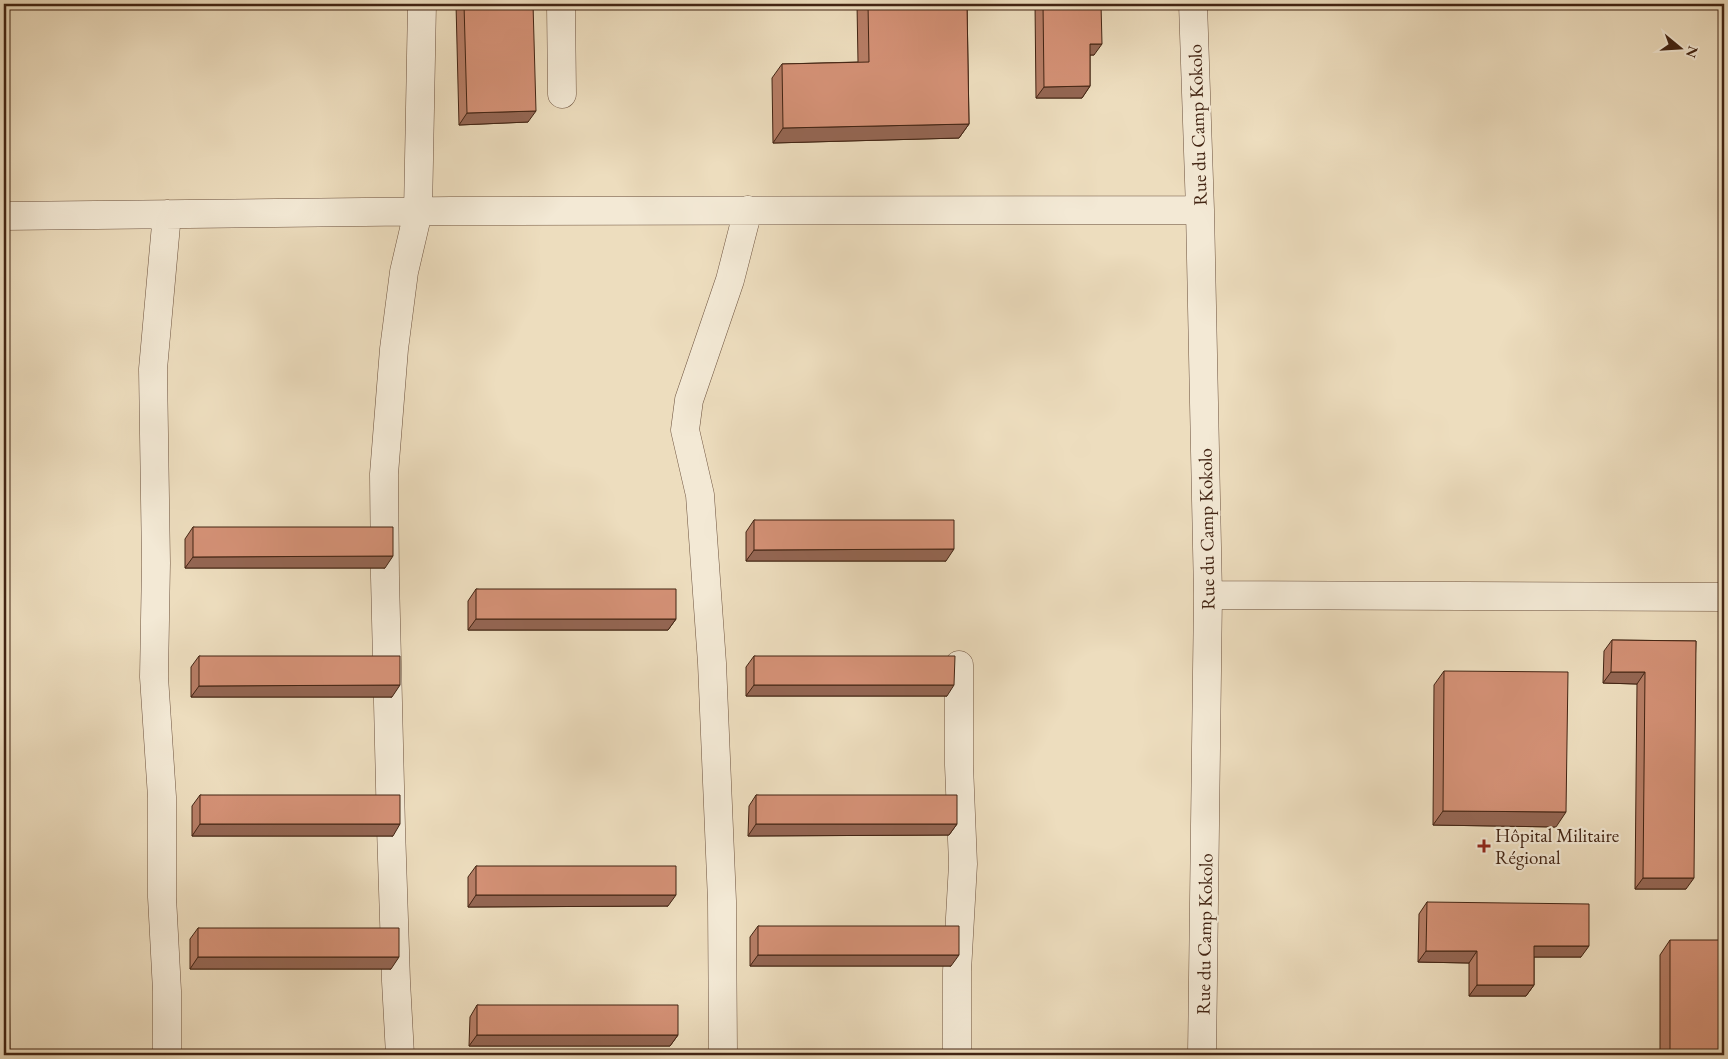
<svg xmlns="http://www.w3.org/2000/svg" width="1728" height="1059" font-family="'EB Garamond',serif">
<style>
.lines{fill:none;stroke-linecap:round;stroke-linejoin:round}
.minor-casing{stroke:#6d523e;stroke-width:29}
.minor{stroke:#f3e9d5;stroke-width:28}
.wall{fill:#b67d65;stroke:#422413}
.shaded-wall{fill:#946653;stroke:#422413}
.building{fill:#d49176;stroke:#422413}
.poi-dot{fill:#8f2418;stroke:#f3e9d5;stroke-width:2}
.labels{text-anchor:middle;stroke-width:4.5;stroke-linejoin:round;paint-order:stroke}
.street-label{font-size:19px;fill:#422413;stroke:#f3e9d5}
.poi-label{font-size:19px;fill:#422413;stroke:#f3e9d5;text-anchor:start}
</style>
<rect width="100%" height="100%" fill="#edddbe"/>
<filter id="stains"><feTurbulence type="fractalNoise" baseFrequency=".004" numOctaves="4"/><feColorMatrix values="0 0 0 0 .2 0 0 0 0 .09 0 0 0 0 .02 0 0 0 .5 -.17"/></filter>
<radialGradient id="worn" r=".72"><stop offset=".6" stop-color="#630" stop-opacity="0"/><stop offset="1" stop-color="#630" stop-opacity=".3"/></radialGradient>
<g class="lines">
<defs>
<path id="minor" d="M561,4L562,94
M1193,4L1200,210L1208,595L1202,1055
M167,214L153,369L156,563L154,677L162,797V897L167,991V1055
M4,216L451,211L1200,210
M1208,595L1724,597
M400,1055L396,981L391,828L385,577L384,474L394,349L404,272L418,212L422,4
M723,1055L722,901L712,663L700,495L685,430L689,400L730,280L748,210
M957,1055V971L963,864L959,765V665"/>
</defs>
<use href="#minor" class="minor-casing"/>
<use href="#minor" class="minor"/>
</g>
<path class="wall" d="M456,4H533L528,122L459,125Z
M857,4H967L969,124L959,138L773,143L772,78L782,64L858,62Z
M1035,4H1101L1094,55H1090V86L1082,98H1036Z
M754,520L946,561H746V532Z
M193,527L385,568H185V539Z
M476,589L676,619L668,630H468V601Z
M1612,640L1696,641L1686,889H1635L1637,684L1603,683L1604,651Z
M199,656L392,697H191V667Z
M754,656L947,696H746V667Z
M1444,671L1556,827L1433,825L1434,685Z
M200,795L393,836H192V806Z
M756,795L957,824L949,835L748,836L749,806Z
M476,866L668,906L468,907V877Z
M1427,902L1581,957H1534V985L1526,996H1469V963L1418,962L1419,914Z
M758,926L951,966H750V937Z
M198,928L391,969H190V939Z
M1670,940L1724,1055H1660V955Z
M477,1005L678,1035L670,1046H469L470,1017Z"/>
<path class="shaded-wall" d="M1090,44H1102L1094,55H1082Z
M1090,86L1082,98H1036L1044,87Z
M536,111L528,122L459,125L467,113Z
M969,124L959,138L773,143L783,128Z
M954,549L946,561H746L754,550Z
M393,556L385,568H185L193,557Z
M476,619H676L668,630H468Z
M1611,672H1645L1637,684L1603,683Z
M400,685L392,697H191L199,686Z
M754,685H954L947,696H746Z
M1443,811L1566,812L1556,827L1433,825Z
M200,824H400L393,836H192Z
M756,824H957L949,835L748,836Z
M1643,878H1694L1686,889H1635Z
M476,895H676L668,906L468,907Z
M1534,946H1589L1581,957H1526Z
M1426,951H1477L1469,963L1418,962Z
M758,955H959L951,966H750Z
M198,957H399L391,969H190Z
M1477,985H1534L1526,996H1469Z
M477,1035H678L670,1046H469Z"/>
<path class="building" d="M464,4H533L536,111L467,113Z
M868,4H967L969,124L783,128L782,64L869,62Z
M1043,4H1101L1102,44H1090V86L1044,87Z
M4,455L10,1055H4Z
M754,520H954V549L754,550Z
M193,527H393V556L193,557Z
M476,589H676V619H476Z
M1612,640L1696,641L1694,878H1643L1645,672H1611Z
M199,656H400V685L199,686Z
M754,656H955L954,685H754Z
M1444,671L1568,672L1566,812L1443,811Z
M200,795H400V824H200Z
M756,795H957V824H756Z
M476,866H676V895H476Z
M1427,902L1589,904V946H1534V985H1477V951H1426Z
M758,926H959V955H758Z
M198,928H399V957H198Z
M1670,940H1724V1055H1670Z
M477,1005H678V1035H477Z"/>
<path class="poi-dot" d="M1481.5 838.5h5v5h5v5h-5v5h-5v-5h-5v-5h5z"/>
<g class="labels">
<g class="street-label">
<text transform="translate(1197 125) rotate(-92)" y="7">Rue du Camp Kokolo</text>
<text transform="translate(1206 529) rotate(-91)" y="7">Rue du Camp Kokolo</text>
<text transform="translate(1204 934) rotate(-89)" y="7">Rue du Camp Kokolo</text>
</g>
<g class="poi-label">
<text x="1495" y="842">Hôpital Militaire<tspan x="1495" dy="22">Régional</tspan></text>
</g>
</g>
<rect width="1728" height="1059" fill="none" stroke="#edddbe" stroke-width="20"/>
<rect x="5" y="5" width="1718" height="1049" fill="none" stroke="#422413" stroke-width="2.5"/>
<rect x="10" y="10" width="1708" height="1039" fill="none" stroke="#422413"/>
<g transform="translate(1680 48) rotate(108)" stroke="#f3e9d5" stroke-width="4" paint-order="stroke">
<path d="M0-4L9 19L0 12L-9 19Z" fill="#422413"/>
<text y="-8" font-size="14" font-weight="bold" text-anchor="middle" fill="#422413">N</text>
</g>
<rect width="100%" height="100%" filter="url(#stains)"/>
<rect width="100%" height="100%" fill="url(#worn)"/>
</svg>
